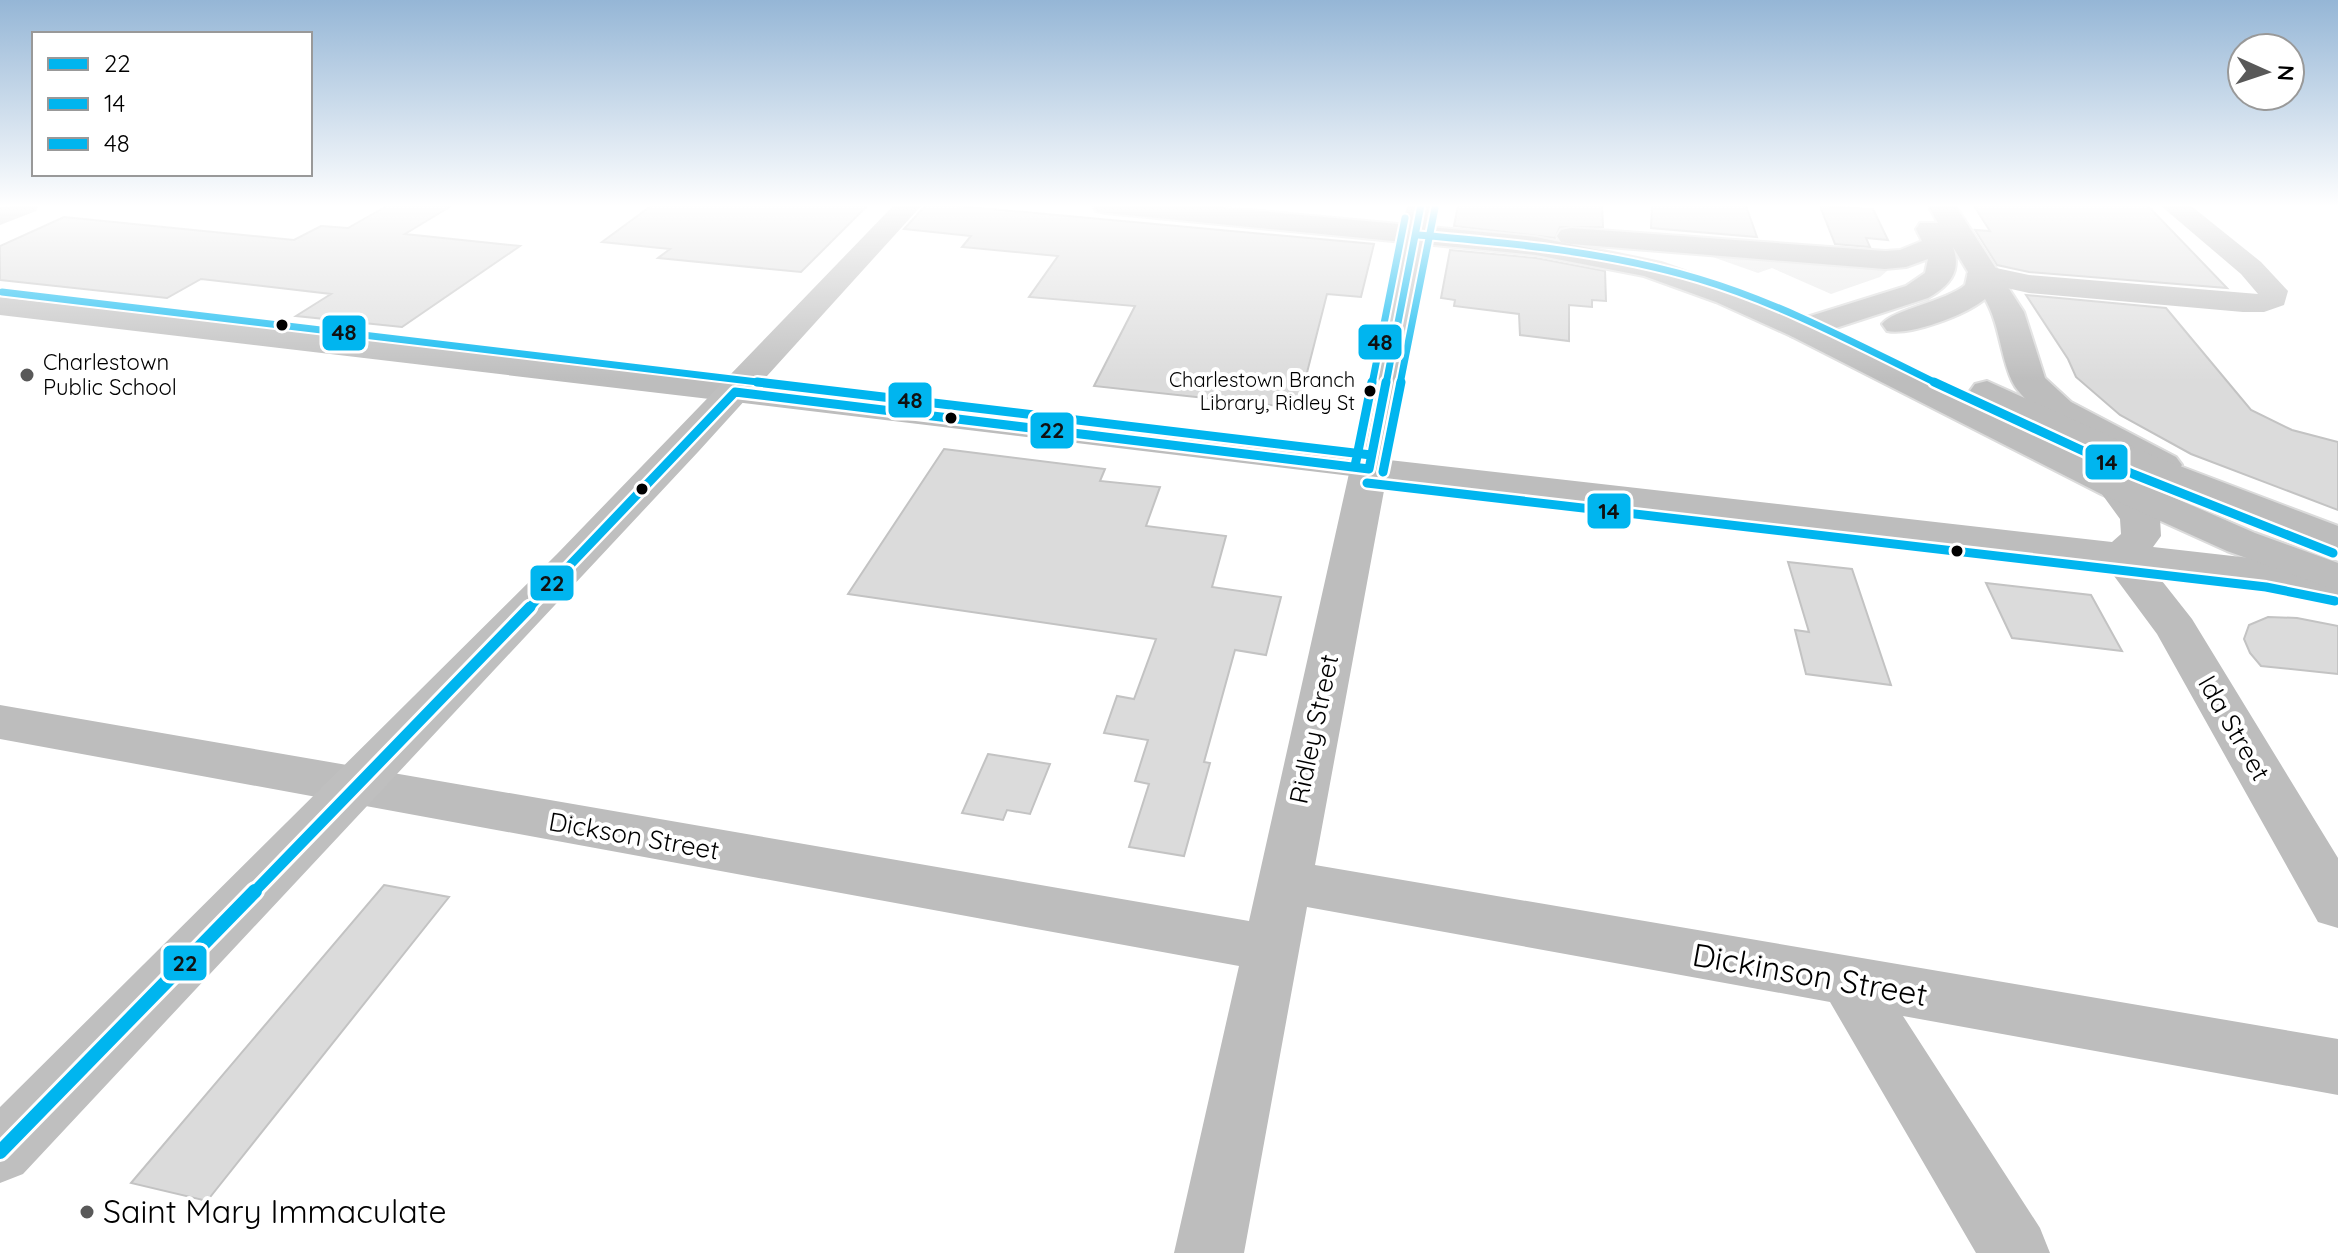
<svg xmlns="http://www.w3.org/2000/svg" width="2338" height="1253" font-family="Quicksand,sans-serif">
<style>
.green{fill:#e8e8e8}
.building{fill:#dbdbdb;stroke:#c3c3c3;stroke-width:2}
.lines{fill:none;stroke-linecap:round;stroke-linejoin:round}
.primary-casing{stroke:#dbdbdb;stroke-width:4}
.trunk-casing{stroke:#dbdbdb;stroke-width:4}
.minor{fill:#bdbdbd;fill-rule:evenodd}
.tertiary{fill:#bdbdbd;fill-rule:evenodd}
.secondary{fill:#bfbfbf;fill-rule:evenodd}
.primary{fill:#bdbdbd;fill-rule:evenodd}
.trunk{fill:#bdbdbd;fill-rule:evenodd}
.bus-1-far3-casing{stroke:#fff;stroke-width:11}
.bus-1-far2-casing{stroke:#fff;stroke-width:14}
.bus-1-far1-casing{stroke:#fff;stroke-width:17}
.bus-1-casing{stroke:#fff;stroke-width:20}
.bus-2-far1-casing{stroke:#fff;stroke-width:11}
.bus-2-casing{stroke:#fff;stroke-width:14}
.bus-3-far1-casing{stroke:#fff;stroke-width:11}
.bus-3-casing{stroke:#fff;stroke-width:14}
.bus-1-far3{stroke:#00b5ef;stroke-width:7}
.bus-1-far2{stroke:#00b5ef;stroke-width:9}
.bus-1-far1{stroke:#00b5ef;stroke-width:11}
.bus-1{stroke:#00b5ef;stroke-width:14}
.bus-2-far1{stroke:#00b5ef;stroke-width:7}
.bus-2{stroke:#00b5ef;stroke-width:9}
.bus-3-far1{stroke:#00b5ef;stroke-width:7}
.bus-3{stroke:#00b5ef;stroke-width:9}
.bus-dot{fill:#000;stroke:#fff;stroke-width:3}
.poi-dot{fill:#595959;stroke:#fff;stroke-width:3}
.labels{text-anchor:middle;stroke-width:8;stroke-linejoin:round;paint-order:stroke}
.far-bus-label{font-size:20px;fill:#000;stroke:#fff;text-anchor:end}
.far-poi-label{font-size:22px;fill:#000;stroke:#fff;text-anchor:start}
.street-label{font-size:26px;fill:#000;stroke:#fff}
.near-street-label{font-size:32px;fill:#000;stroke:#fff}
.near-poi-label{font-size:32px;fill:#000;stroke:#fff;text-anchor:start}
.line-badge{stroke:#fff;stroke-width:3}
.pale-badge-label{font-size:22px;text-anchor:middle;font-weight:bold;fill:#111}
</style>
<rect width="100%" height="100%" fill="#fff"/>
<path class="green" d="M1707,255L1882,265L1887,271L1880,277L1831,294L1772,268L1758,273Z"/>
<path class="building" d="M387,206H451L405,234L520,246L402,327L296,316L331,294L201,279L167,298L0,280V246L64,217L294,240L321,226L348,228Z
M651,206H867L801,272L658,258L670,249L602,242Z
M925,206H958L1374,244L1361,297L1327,294L1298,408L1094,386L1135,306L1029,297L1058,256L962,247L971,236L904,229Z
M1458,206H1602L1603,227H1560L1555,238L1454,226Z
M1652,206H1746L1757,237L1651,228Z
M1820,206L1873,209L1888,240L1866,238L1870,247L1835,244Z
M1974,206H2148L2227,288L2029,272L1997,265L1975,230L1990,231Z
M1450,250L1536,258L1605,271L1606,301L1592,300V307L1569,305V341L1520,335L1519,314L1454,306L1455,300L1441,298Z
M2026,295L2166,308L2251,410L2292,430L2338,442V510L2191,454L2120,415L2076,377L2068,359Z
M944,449L1105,469L1100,481L1160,487L1146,526L1226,536L1212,587L1281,597L1266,655L1235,650L1204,762L1210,763L1184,856L1129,847L1149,784L1135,781L1148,740L1104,733L1117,696L1134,699L1156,639L848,594Z
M1788,562L1852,569L1891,685L1806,674L1795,630L1809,632Z
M1986,583L2091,595L2122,651L2012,638Z
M2268,617L2297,618L2338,626V674L2261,666L2250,653L2244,639L2249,625Z
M988,754L1050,764L1030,814L1007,810L1003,820L962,813Z
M384,885L449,897L207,1201L131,1183Z"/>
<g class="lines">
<defs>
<path id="primary" d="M1928,205H1955L2024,312L2045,378L2071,402L2176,457L2182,465L2176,473L2163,476L2150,473C2116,455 2027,415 2012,381C2000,355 2000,325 1985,299C1966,315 1910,336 1887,331L1882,324C1892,310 1946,301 1965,285L1968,272L1953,247C1962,272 1949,286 1928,298L1802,339L1791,336L1786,329L1791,322L1906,286L1925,273L1928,259L1906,267L1885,269L1571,244L1561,242L1557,236L1561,230L1571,228L1885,251L1900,250L1922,241L1916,229L1920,223H1938Z"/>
<path id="trunk" d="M1093,205H1197L1536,237L1661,263L1738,290L1813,322L2129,478L2255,533L2338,563V591L2227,551L2101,494L1791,336L1716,302L1644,276L1536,255L1106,213L1096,211Z
M1987,381L2156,457L2338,526V552L2130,473L1975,398L1970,391L1975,384Z"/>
</defs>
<use href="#primary" class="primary-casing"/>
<use href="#trunk" class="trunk-casing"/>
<path class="minor" d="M2160,205H2190L2261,262L2288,291L2284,305L2264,312H2243L2029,293L1971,280L1967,274L1971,268L1982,265L2029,275L2258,294L2241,274Z
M0,297L735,382L747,385L752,392L747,399L735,402L0,315Z
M1369,458L1382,461L1388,469L1315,865L2338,1039V1095L1903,1016L2040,1228L2050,1253H1976L1830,1002L1307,907L1244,1253H1174L1239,966L0,739V705L1249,921L1350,469L1356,461Z
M2121,545L2136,548L2192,619L2338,858V928L2318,922L2157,634L2100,557L2106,548Z"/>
<path class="tertiary" d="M1407,205H1434L1389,460L2112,542L2121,534L2120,519L2096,486L2101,478L2115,475L2129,478L2160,518L2161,536L2153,547L2268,560L2338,574V600L2268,586L735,402L723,399L718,392L723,385L735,382L1353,456Z"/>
<path class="secondary" d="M39,205L36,211L0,225V207Z
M894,205H922L698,452L23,1174L0,1183V1107L557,554Z"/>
<use href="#primary" class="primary"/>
<use href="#trunk" class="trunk"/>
<defs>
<path id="bus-1-far3" d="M1386,384L1421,205"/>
<path id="bus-1-far2" d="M735,392L1369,469
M1369,469L1386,382
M528,609L735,392"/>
<path id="bus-1-far1" d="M253,893L530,607"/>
<path id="bus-1" d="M0,1152L255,891"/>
<path id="bus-2-far1" d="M1418,235C1512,243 1608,252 1699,279C1783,304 1860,346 1938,384
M1400,384L1435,208"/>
<path id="bus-2" d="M1934,382L2133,474L2333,553
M1383,472L1401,382
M1367,483L2266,587L2335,601"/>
<path id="bus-3-far1" d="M2,292L774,384
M1372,384L1405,218"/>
<path id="bus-3" d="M757,382L1371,455
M1355,466L1372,382"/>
</defs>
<use href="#bus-1-far3" class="bus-1-far3-casing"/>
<use href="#bus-1-far2" class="bus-1-far2-casing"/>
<use href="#bus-1-far1" class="bus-1-far1-casing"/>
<use href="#bus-1" class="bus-1-casing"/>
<use href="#bus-2-far1" class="bus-2-far1-casing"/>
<use href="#bus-2" class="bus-2-casing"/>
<use href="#bus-3-far1" class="bus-3-far1-casing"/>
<use href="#bus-3" class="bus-3-casing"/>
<use href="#bus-1-far3" class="bus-1-far3"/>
<use href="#bus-1-far2" class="bus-1-far2"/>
<use href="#bus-1-far1" class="bus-1-far1"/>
<use href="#bus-1" class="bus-1"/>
<use href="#bus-2-far1" class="bus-2-far1"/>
<use href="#bus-2" class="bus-2"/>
<use href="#bus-3-far1" class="bus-3-far1"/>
<use href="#bus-3" class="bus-3"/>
</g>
<linearGradient id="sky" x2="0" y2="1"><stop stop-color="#95b6d6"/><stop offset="0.54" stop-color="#fff"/><stop offset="1" stop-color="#fff" stop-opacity="0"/></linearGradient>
<rect width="2338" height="381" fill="url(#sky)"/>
<g class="bus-dot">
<circle cx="282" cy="325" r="7"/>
<circle cx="1370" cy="391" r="7"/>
<circle cx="951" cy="418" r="7"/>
<circle cx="642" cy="489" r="7"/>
<circle cx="1957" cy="551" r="7"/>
</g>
<g class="poi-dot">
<circle cx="27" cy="375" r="8"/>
<circle cx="87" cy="1212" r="8"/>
</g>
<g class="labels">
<g class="far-bus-label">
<text x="1355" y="387">Charlestown Branch<tspan x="1355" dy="23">Library, Ridley St</tspan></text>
</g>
<g class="far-poi-label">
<text x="43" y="370">Charlestown<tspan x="43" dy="25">Public School</tspan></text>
</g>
<g class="street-label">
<text transform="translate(2234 728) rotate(60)" y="9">Ida Street</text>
<text transform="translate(1314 729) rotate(-78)" y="9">Ridley Street</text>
<text transform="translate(634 836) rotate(10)" y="9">Dickson Street</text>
</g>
<g class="near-street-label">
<text transform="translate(1810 975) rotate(10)" y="11">Dickinson Street</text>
</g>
<g class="near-poi-label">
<text x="103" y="1223">Saint Mary Immaculate</text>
</g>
</g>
<g class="line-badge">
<rect x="321" y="314" width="46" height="38" rx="8" fill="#00b5ef"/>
<rect x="1357" y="323" width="46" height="38" rx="8" fill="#00b5ef"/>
<rect x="887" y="381" width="46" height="38" rx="8" fill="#00b5ef"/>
<rect x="1029" y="411" width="46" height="39" rx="8" fill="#00b5ef"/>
<rect x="2084" y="443" width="45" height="38" rx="8" fill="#00b5ef"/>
<rect x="1586" y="492" width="46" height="38" rx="8" fill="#00b5ef"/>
<rect x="529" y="564" width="46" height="38" rx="8" fill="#00b5ef"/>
<rect x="162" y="944" width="46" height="38" rx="8" fill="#00b5ef"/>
</g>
<g class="pale-badge-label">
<text x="344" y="340">48</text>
<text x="1380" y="350">48</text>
<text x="910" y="408">48</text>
<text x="1052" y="438">22</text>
<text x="2107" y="470">14</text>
<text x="1609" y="519">14</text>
<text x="552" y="591">22</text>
<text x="185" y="971">22</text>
</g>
<rect x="32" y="32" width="280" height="144" fill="#ffffff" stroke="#999999" stroke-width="2"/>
<rect x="48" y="58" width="40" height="12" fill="#00b5ef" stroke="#999999" stroke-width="2"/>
<text x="104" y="72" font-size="24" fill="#000000">22</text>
<rect x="48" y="98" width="40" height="12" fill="#00b5ef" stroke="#999999" stroke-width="2"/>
<text x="104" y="112" font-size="24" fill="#000000">14</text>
<rect x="48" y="138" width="40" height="12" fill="#00b5ef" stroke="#999999" stroke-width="2"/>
<text x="104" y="152" font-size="24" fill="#000000">48</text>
<g transform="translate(2266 72) rotate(93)"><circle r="38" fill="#ffffff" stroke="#999999" stroke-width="2"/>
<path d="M0-6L14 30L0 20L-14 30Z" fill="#595959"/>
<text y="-12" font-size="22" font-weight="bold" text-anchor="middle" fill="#000000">N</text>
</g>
</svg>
